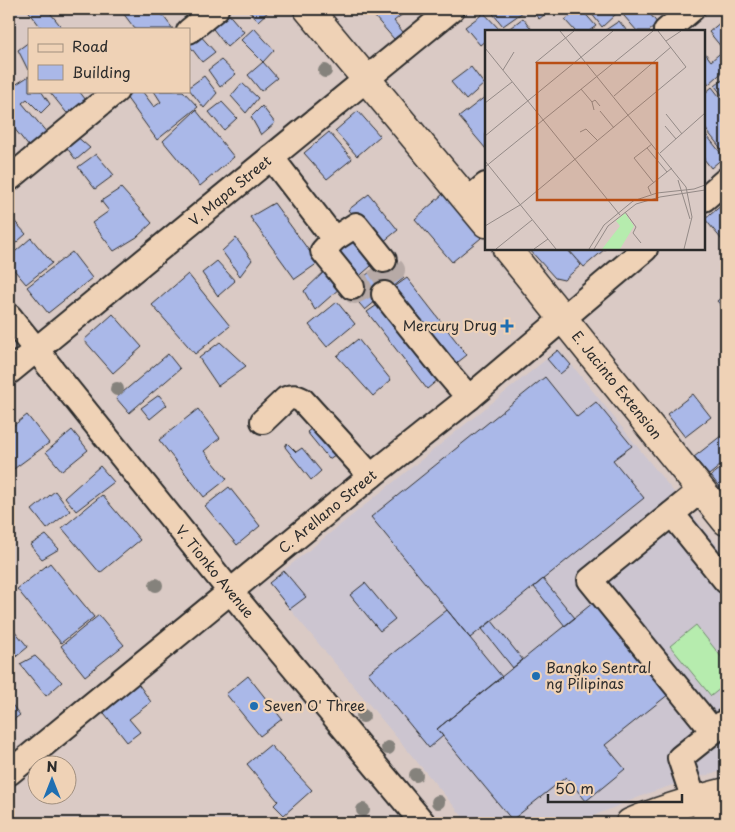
<svg xmlns="http://www.w3.org/2000/svg" width="735" height="832" font-family="'Playpen Sans',sans-serif">
<style>
.built{fill:#ccc5d0}
.green{fill:#b6ecae;stroke:#708c6c}
.building{fill:#aab8e8;stroke:#2b2b2b}
.lines{fill:none;stroke-linecap:round;stroke-linejoin:round}
.minor-tunnel{stroke:#b7aaa6;stroke-width:24;stroke-dasharray:24 12;stroke-linecap:butt}
.minor-casing{stroke:#2b2b2b;stroke-width:28}
.major-casing{stroke:#2b2b2b;stroke-width:31}
.minor{stroke:#efd2b6;stroke-width:24}
.major{stroke:#efd2b6;stroke-width:28}
.tree{fill:#85827b}
.poi-dot{fill:#1f6fb2;stroke:#efd2b6;stroke-width:2}
.labels{text-anchor:middle;stroke-width:4.5;stroke-linejoin:round;paint-order:stroke}
.street-label{font-size:14px;fill:#2b2b2b;stroke:#efd2b6}
.poi-label{font-size:14px;fill:#2b2b2b;stroke:#efd2b6;text-anchor:start}
.inset-road{fill:none;stroke:#948a87;stroke-width:1}
.view{fill:#b94e14;fill-opacity:0.15;stroke:#b94e14;stroke-width:2.5}
.inset-edge{fill:none;stroke:#2b2b2b;stroke-width:2.5}
</style>
<rect width="100%" height="100%" fill="#dacac5"/>
<filter id="ink" filterUnits="userSpaceOnUse"><feTurbulence type="fractalNoise" baseFrequency=".02" numOctaves="2"/><feDisplacementMap in="SourceGraphic" scale="10" xChannelSelector="R" yChannelSelector="G"/><feConvolveMatrix kernelMatrix="1 2 1 2 8 2 1 2 1" color-interpolation-filters="sRGB"/></filter>
<g filter="url(#ink)">
<path class="built" d="M559,349L726,557V770L688,780L649,793L576,823H468L268,583Z"/>
<path class="green" d="M696,625L726,663V684L711,696L670,646Z"/>
<path class="building" d="M27,9H47L63,29H42Z
M120,9H158L173,29H135Z
M247,9H271L258,21Z
M368,9H400L404,13L394,21L403,32L394,39Z
M489,9H519L523,12L503,26Z
M530,9H552L539,19Z
M580,9H581L596,26L589,31H575L565,20Z
M588,9H612L616,14L602,27Z
M618,9H646L658,24L649,31H637Z
M226,11L244,32L227,47L210,25Z
M484,13L500,30L486,31V40L480,45L465,27Z
M523,18L533,31H506Z
M619,21L627,31H604Z
M722,21L726,27V45L722,48L709,32Z
M254,28L274,50L263,62L241,40Z
M198,33L215,52L202,62L189,45V42Z
M29,42V69L28,70L18,50Z
M725,49L726,51V69L709,84L704,78V55L705,53L711,61Z
M221,60L236,74L220,87L208,70Z
M263,62L277,78L261,91L248,75Z
M471,67L484,84L466,100L451,82Z
M29,76V91H41L50,104L41,113L27,99L22,103L48,134L30,148L9,122V89Z
M204,76L217,93L204,108L189,89V87Z
M726,77V100L715,86Z
M242,83L258,98L246,113L231,96Z
M712,87L726,105V155L704,127V94Z
M49,91H79L89,104L70,117Z
M133,91H142L154,107L161,102L154,91H183L198,107L157,140L126,97Z
M486,96V149L459,117Z
M222,102L237,118L224,130L209,112Z
M262,106L275,123L261,135L251,117Z
M196,110L234,157L200,186L163,141Z
M358,111L380,136L357,156L335,131Z
M329,132L352,159L327,179L304,153Z
M704,132L724,157L711,168L704,159Z
M75,135L90,148L76,160L64,144Z
M96,154L114,175L95,189L78,167Z
M121,188L152,223L137,237L114,251L92,223L109,211L101,201Z
M369,194L398,230L378,246L348,210Z
M443,194L481,238L452,262L415,219Z
M274,203L318,263L295,279L250,217Z
M722,205L726,210V245L705,219Z
M9,215L26,234L9,249Z
M357,233L379,259L355,280L332,254Z
M31,238L52,263L26,284L9,264V257Z
M236,238L252,260L240,276L222,251Z
M529,249H567L581,265L564,280L555,278Z
M568,249H605L584,267Z
M72,252L92,278L48,313L27,287Z
M387,258L404,278L365,310L348,290Z
M217,261L235,281L218,296L202,273Z
M326,270L340,288L315,310L304,291Z
M188,274L230,326L195,354L152,305Z
M407,278L467,355L453,366L393,288Z
M726,294V311L717,301Z
M337,302L355,324L327,347L309,325Z
M380,303L439,379L427,389L367,312Z
M113,314L142,347L113,373L84,340Z
M358,339L391,380L373,396L337,356Z
M220,342L246,366L218,386L199,358Z
M558,350L571,365L560,374L547,359Z
M168,354L180,369L129,413L116,398Z
M545,377L577,417L596,402L632,446L613,460L644,498L470,638L371,517Z
M693,394L711,417L685,437L667,414Z
M159,395L167,405L150,419L141,408Z
M198,409L220,438L204,451L227,479L204,497L159,440Z
M27,415L49,443L11,471L9,468V429Z
M320,422L344,449L329,459L307,432Z
M72,430L88,450L62,471L46,452Z
M726,432V461L709,475L694,457Z
M287,443L296,452L302,448L321,471L311,480L285,447Z
M726,464V496L711,476Z
M100,466L114,482L76,511L65,497Z
M229,487L260,526L237,545L205,506Z
M55,491L70,511L47,529L32,510Z
M102,495L140,540L100,573L62,528Z
M46,535L59,549L42,559L30,545Z
M50,563L94,617L61,643L17,589Z
M284,571L306,597L290,609L269,583Z
M543,579L575,618L565,626L534,587Z
M365,583L395,619L380,631L350,595Z
M594,602L669,694L605,745L625,769L586,801L566,777L512,820L437,729Z
M447,610L502,677L437,729L443,736L429,748L368,673Z
M99,615L124,645L85,676L61,646Z
M492,621L523,660L513,668L482,629Z
M9,624L28,647L12,660L9,656Z
M35,656L62,682L46,696L20,664Z
M248,676L282,719L260,736L226,694Z
M137,682L151,702L129,719L140,732L127,742L101,709Z
M9,701L20,715L9,723Z
M270,745L312,790L284,815L274,805L278,801L247,764Z"/>
<g class="lines">
<path class="minor-tunnel" d="M374,282L393,270L384,260
M352,287L355,292L374,282L384,294"/>
<defs>
<g id="minor">
<path d="M189,31L216,9"/>
<path d="M666,31L692,9"/>
<path d="M271,157L334,239"/>
<path d="M9,179L116,91"/>
<path d="M704,199L726,180"/>
<path d="M468,200L486,185"/>
<path d="M352,287L323,251L334,239L356,225L384,260"/>
<path d="M384,294L445,370L469,398"/>
<path id="s1" d="M9,316L230,591L423,823"/>
<path id="s2" d="M9,372L452,9"/>
<path d="M263,421L286,399C292,396 296,397 302,400L371,476"/>
<path d="M701,490L590,580L713,731"/>
<path d="M672,514L726,581"/>
<path id="s3" d="M9,773L371,476L469,398L645,249"/>
<path d="M694,800L680,758L726,721"/>
</g>
<g id="major">
<path d="M308,9L486,223"/>
<path id="s4" d="M507,249L726,521"/>
<path d="M630,823C661,809 694,800 726,792"/>
<path d="M705,823L726,819"/>
</g>
</defs>
<use href="#minor" class="minor-casing"/>
<use href="#major" class="major-casing"/>
<use href="#minor" class="minor"/>
<use href="#major" class="major"/>
</g>
<g class="tree">
<circle cx="325" cy="71" r="7"/>
<circle cx="117" cy="389" r="7"/>
<circle cx="156" cy="585" r="7"/>
<circle cx="363" cy="716" r="7"/>
<circle cx="388" cy="748" r="7"/>
<circle cx="416" cy="775" r="7"/>
<circle cx="438" cy="802" r="7"/>
<circle cx="363" cy="810" r="7"/>
</g>
</g>
<g class="poi-dot">
<path d="M504.5 318.5h5v5h5v5h-5v5h-5v-5h-5v-5h5z"/>
<circle cx="536" cy="676" r="5"/>
<circle cx="254" cy="706" r="5"/>
</g>
<g class="labels">
<g class="street-label">
<text dy="5" stroke="none"><textPath href="#s2" startOffset="286">V. Mapa Street</textPath></text>
<text dy="5" stroke="none"><textPath href="#s4" startOffset="175">E. Jacinto Extension</textPath></text>
<text dy="5" stroke="none"><textPath href="#s3" startOffset="412">C. Arellano Street</textPath></text>
<text dy="5" stroke="none"><textPath href="#s1" startOffset="328">V. Tionko Avenue</textPath></text>
</g>
<g class="poi-label">
<text x="497" y="331" text-anchor="end">Mercury Drug</text>
<text x="546" y="673">Bangko Sentral<tspan x="546" dy="16">ng Pilipinas</tspan></text>
<text x="264" y="711">Seven O' Three</text>
</g>
</g>
<g transform="translate(485 30)">
<rect width="220" height="220" fill="#dacac5"/>
<path d="M140,183L149,196L135,219H117L135,196L131,191Z" fill="#b6ecae"/>
<path class="inset-road" d="M75,1L201,157L207,187L199,219M181,11L196,1M0,18L135,185M50,33L89,1M18,40L29,22M96,59L107,72M129,66L186,17M0,73L27,52M109,80L107,72L110,70L115,76M115,81L129,98M181,84L197,104M180,96L191,109M95,102L101,99L113,111M0,106L128,1M167,114L149,128L169,153M162,118L182,142M175,123L220,83M0,131L71,219M0,137L168,1M193,150L205,189M166,164L163,157L187,138M140,182L151,197L148,203L156,213M0,196L35,175L201,37L173,1M11,219L47,190M49,219L63,209M104,219L119,195L148,171L172,163L209,159L220,155M109,219L123,196L151,174L175,167L220,160"/>
<path class="view" d="M52,33H172V170H52Z"/>
<rect width="220" height="220" class="inset-edge"/>
</g>
<rect width="735" height="832" fill="none" stroke="#efd2b6" stroke-width="30"/>
<rect x="15" y="15" width="705" height="802" fill="none" stroke="#2b2b2b" stroke-width="2" filter="url(#ink)"/>
<rect x="28" y="28" width="162" height="65" fill="#efd2b6" stroke="#a18f7e"/>
<rect x="38" y="44" width="25" height="8" fill="#efd2b6" stroke="#a18f7e"/>
<text x="72" y="52" font-size="15" fill="#2b2b2b">Road</text>
<rect x="38" y="65" width="25" height="15" fill="#aab8e8" stroke="#a18f7e"/>
<text x="72" y="78" font-size="15" fill="#2b2b2b">Building</text>
<g transform="translate(52 780)"><circle r="24" fill="#efd2b6" stroke="#a18f7e"/>
<path d="M0-4L9 19L0 12L-9 19Z" fill="#1f6fb2"/>
<text y="-8" font-size="14" font-weight="bold" text-anchor="middle" fill="#2b2b2b">N</text>
</g>
<path d="M548 794v8h134v-8" fill="none" stroke="#2b2b2b" stroke-width="2.5"/>
<text x="555" y="794" font-size="15" fill="#2b2b2b" stroke="#efd2b6" stroke-width="4" paint-order="stroke">50 m</text>
</svg>
